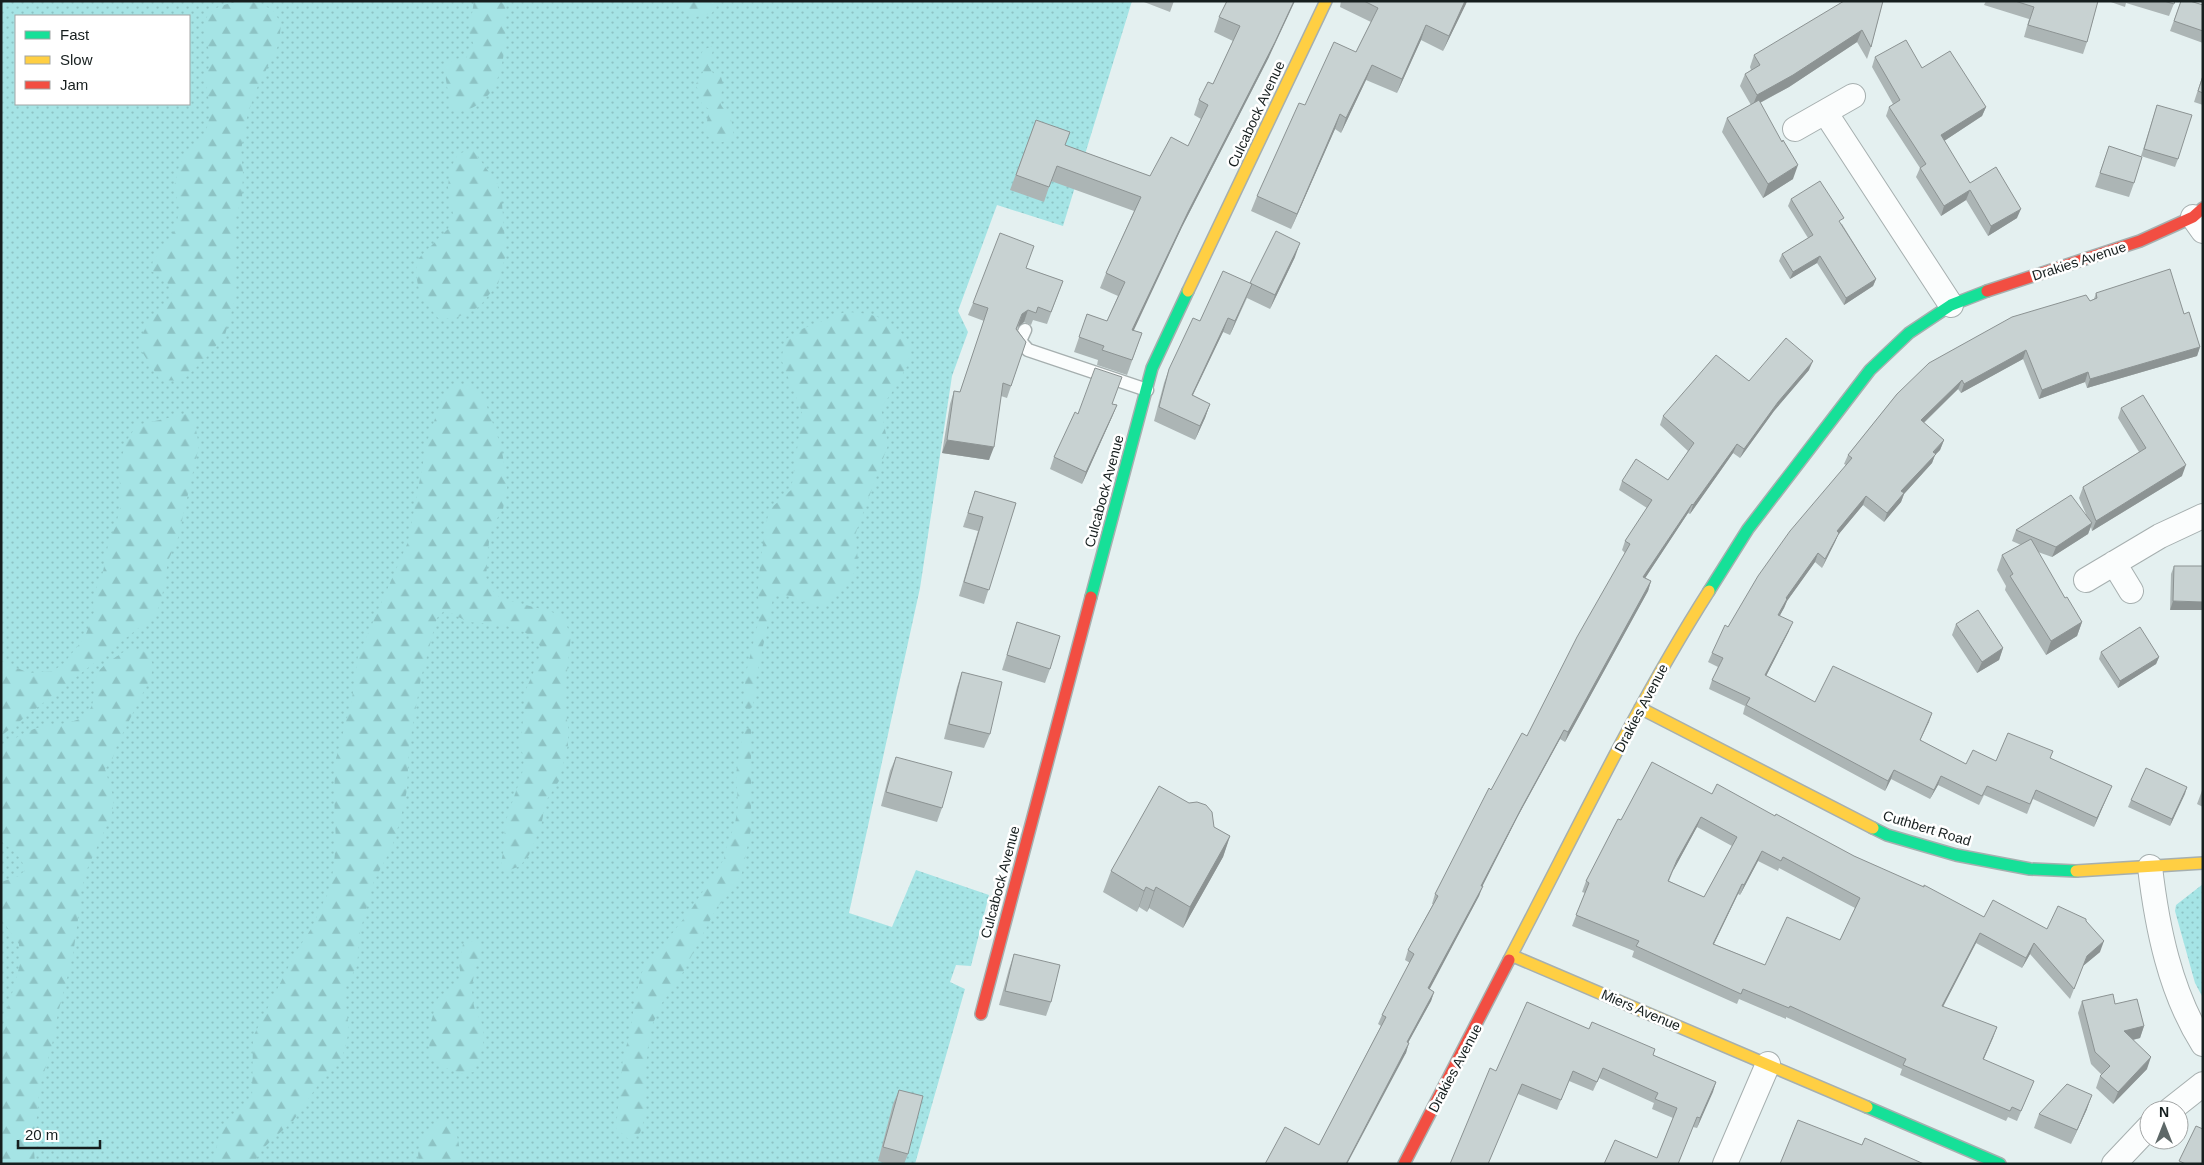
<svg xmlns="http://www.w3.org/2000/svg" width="2204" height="1165" font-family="Arial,sans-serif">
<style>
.grass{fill:url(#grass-dots);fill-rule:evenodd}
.forest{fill:url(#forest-firs)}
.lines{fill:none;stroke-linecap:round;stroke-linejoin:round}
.lane-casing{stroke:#a6afaf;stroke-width:15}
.street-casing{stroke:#a6afaf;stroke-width:26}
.fast-casing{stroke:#a6afaf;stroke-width:14}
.slow-casing{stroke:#a6afaf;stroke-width:14}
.jam-casing{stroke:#a6afaf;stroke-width:14}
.lane{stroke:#fbfdfd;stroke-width:12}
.street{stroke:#fbfdfd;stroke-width:24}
.fast{stroke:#16e098;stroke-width:11}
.slow{stroke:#ffcf43;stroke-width:11}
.jam{stroke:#f24e42;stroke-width:11}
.wall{fill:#acb5b5;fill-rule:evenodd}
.shaded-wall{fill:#8c9393}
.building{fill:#c8d2d2;stroke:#8c9393;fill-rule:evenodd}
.labels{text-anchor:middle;stroke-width:5;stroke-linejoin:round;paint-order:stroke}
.street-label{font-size:14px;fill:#161e1e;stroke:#fff}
</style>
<defs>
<pattern id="grass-dots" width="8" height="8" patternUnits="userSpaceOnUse" patternTransform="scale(1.25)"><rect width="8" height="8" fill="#a5e4e5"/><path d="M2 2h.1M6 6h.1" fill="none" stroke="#8dc3c4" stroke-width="1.8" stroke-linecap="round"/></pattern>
<pattern id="forest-firs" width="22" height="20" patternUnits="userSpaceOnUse" patternTransform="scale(1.25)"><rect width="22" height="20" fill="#a5e4e5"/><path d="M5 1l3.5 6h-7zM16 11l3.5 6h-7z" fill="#8dc3c4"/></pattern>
</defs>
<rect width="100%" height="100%" fill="#e4f0f0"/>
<path class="grass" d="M1,1H1132L1063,226L997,205L958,311L968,332L952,376L920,588L849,913L892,927L916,870L989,895L971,966L956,965L950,982L965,989L915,1164H1ZM16,16H189V104H16Z
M2203,884V998L2195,983L2175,911L2176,905Z"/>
<path class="forest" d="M249,1L272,9L281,23L279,44L255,92L247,117L241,150L243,173L242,198L235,219V299L225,335L204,360L182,381L160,380L139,347C145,322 153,316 172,300C171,283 166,279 151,271L153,260L168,244L177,224L179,207L174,187L180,163L206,131L211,111L205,80L212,57C194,16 208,4 249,1Z
M474,1H505C507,39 508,105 458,112L450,104L444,68L454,59L466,58L474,46L469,32Z
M680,1H720L712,13L691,18L681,7Z
M715,45L708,65L713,73L721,77L724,87C715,105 722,104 730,118C733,123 733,132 734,138L717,144L705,134L709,109L702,105L696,84L703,72L697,64L703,50Z
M472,149L497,183L502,203L506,254L498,284L479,307L454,319L438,318C421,298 414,286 417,260L448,229L453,214L448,187L450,169L458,154Z
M845,312C875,313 889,318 909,341V362L897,385L881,408L888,445L854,538C865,570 848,587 824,605L807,604L791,596L774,594L756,679L753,706L748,711L743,705L746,673L759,619L758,584L765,527L770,509L791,490L800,429L802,412L781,359L786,339L802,329Z
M457,383L470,386L478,391L485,401L501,446L505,469L507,488L503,509L490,530L486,577L490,588L500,598L552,612L563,618L571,635L564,699L568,727V745L559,781L546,801L541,826L529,855L520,866L505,872L501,862L504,849L505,823L522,774L524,759L520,745L527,687L541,655L540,646L534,638L524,632L504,625L468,622L445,610L437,618L421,678L409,747L407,790L401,817L392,847L374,881L360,932L357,966L344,990L349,1030L345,1049L340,1061L325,1075L293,1121L260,1151L254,1164H214C219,1128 221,1120 252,1100L253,1037L296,952L311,929L329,890L333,871L336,844L334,793L336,759L352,699L358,656L408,542L427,442L440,404L449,390Z
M186,414L194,419L199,446L178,538L168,561L161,603L154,616L1,736V661L29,673L53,671L64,663L85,637L94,612L93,596L103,572L108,545L116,524L121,505L119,465L127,440L137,425Z
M131,647L148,653L153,665L151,677L117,745L112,760L105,769L114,799L112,814L88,867L80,894L79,912L73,955L58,1013L52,1045L39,1090L38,1112L33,1136L35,1164H1V1034L20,964L19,944L1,919V882L19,876L25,870C21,854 12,851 1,841V752C14,736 30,728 51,725C60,724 72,723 81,718C101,705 89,689 98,673C103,663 122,654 131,647Z
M747,728L751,729V829L742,873L732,891L717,907L679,980L662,1003L650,1030L644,1080L646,1100L645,1117L640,1133L629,1140L616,1128L623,1057L630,1034L635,998L642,972L692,908L724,859L727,845L735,824L738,805L736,774L742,738Z
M476,940L482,950C475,968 469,987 474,1006C475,1012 480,1018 482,1024C487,1040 480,1057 474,1072L463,1074L437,1065L429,1050L431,1022L438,998L452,987L461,978L459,963L463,944Z
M445,1117C458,1130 461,1145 459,1164H419C415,1144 427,1125 445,1117Z"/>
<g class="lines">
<defs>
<path id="lane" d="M1025,330L1020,341L1028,350L1147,390"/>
<path id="street" d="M1825,112L1951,305
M1795,129L1853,96
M2193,217L2203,231
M2114,563L2131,591
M2086,580L2160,536L2203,516
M2150,867C2157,927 2170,992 2203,1044
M2170,1110L2203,1084
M1725,1164L1768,1064
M2114,1164L2149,1127"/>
<path id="fast" d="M1709,591L1748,529L1870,370L1909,333L1951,305L1987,291
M1091,597L1152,368L1188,291
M1873,828L1887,835L1956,855L2030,869L2076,871
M1867,1107L2000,1164"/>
<path id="slow" d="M1188,291L1326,1
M1640,708L1873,828
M2076,871L2203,863
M1513,956L1867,1107
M1509,960C1574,836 1634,709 1709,591"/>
<path id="jam" d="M1987,291L2140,241L2193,217L2203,208
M981,1014L1091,597
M1404,1164L1509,960"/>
</defs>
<use href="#lane" class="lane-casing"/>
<use href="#street" class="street-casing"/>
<use href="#fast" class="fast-casing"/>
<use href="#slow" class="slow-casing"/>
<use href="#jam" class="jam-casing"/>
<use href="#lane" class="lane"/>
<use href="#street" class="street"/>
<use href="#fast" class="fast"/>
<use href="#slow" class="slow"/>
<use href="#jam" class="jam"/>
</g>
<path class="wall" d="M1145,1H1174L1170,12L1144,2Z
M1227,1L1269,57L1182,227L1133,330L1142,333L1127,375L1097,365L1098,360L1074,352L1087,314L1107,321L1118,296L1100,288L1106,273L1134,211L1051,181L1044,202L1010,190L1036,120L1065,145L1150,176L1188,146L1201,119L1194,115L1199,100L1213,84L1233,41L1214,32L1219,17Z
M1341,1H1467L1443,51L1421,40L1397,93L1366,80L1341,133L1335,129L1291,229L1251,211L1257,196L1305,105L1356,52L1371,22L1340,7Z
M1883,1L1871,47L1867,59L1857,42L1789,87L1760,103L1793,179L1763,198L1722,132L1727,118L1751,105L1740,86L1745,74L1751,70L1750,67L1754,55Z
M1986,1H2098L2087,42L2083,54L2024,37L2029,19L1984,5Z
M2108,1H2175L2169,16L2126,3L2125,7Z
M2181,1L2203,5V43L2170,31Z
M1875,57L1922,68L1986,107L1982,116L1944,141L1970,183L2017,218L1988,236L1966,200L1941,216L1916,177L1920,168L1886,116L1889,107L1893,104L1872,67Z
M2203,74V105L2194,102Z
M2157,105L2178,159L2175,167L2141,156Z
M2109,146L2134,183L2129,197L2095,187Z
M1791,199L1842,224L1876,279L1873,286L1844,305L1817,263L1790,279L1779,261L1782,254L1808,238L1788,206Z
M1295,257L1270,309L1247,298L1230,335L1223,332L1193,395L1210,404L1205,418L1195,440L1154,421L1164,383L1169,369L1200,321L1250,283Z
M1026,268L1063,281L1047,324L1033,320L1031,325L1024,322L1018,327L1017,329L1026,342L1007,398L1001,396L989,460L942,453L950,404L954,391L960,392L984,321L968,315L973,303Z
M2096,293L2184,314L2200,347L2197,356L2087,388L2085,382L2039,399L2023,359L1961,393L1958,389L1924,423L1944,440L1940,450L1935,455L1932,463L1904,494L1901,502L1884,522L1863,505L1838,535L1835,542L1822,568L1815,562L1787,601L1784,608L1780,615L1789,631L1766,676L1815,702L1932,713L1920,740L1966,764L2050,758L2112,786L2108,795L2094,827L2033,799L2027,814L1984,795L1979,805L1938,785L1930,799L1891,779L1885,791L1743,714L1745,706L1709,689L1712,680L1718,667L1708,662L1712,653L1728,627L1846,465L1844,464L1848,455L1897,394L2094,299Z
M1809,370L1774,411L1740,458L1733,453L1690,514L1688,513L1645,578L1651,581L1648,591L1565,742L1560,739L1518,816L1482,886L1479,896L1429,989L1434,992L1431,1001L1408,1043L1406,1053L1319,1145L1381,1026L1378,1024L1382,1015L1410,963L1405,960L1408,950L1433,904H1432L1435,894L1491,790L1527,736L1625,553L1622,550L1625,541L1647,508L1619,490L1622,481L1668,480L1688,451L1660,425L1663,416L1749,381Z
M1112,404L1117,405L1112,417L1082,484L1050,469L1054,457L1078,414Z
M2121,408L2182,476L2092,531L2091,527L2088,534L2052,557L2038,552L2065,598L2082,622L2077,636L2046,655L2005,590L2006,586L1997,570L2002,555L2021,545L2012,541L2016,530L2086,514L2079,498L2083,487L2139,452L2118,418Z
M975,491L1016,503L984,604L959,596L978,531L963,527Z
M2174,566H2203L2170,610L2171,574Z
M1017,622L1050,669L1045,683L1002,670Z
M1956,624L2003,648L1999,660L1977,673L1952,635Z
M2101,652L2159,657L2156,664L2118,688L2099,659Z
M962,672L990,734L984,748L944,739L957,687Z
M896,757L942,808L937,822L881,806L890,771Z
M2187,787L2170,826L2128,807L2131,800Z
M2203,788V807L2197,804Z
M1712,794L1775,816L1854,856L1984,917L2047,929L2086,921L2100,952L2083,966L2070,999L2030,954L2022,968L1976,943L1943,1007L1997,1027L1983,1060L2034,1081L2017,1121L2008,1117L2006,1121L1900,1075L1902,1069L1786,1017V1019L1739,999L1737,1004L1632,957L1634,951L1572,926L1585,893L1582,892L1586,881L1621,820ZM1697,827L1732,846L1704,897L1669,881L1673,871ZM1758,861L1778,871L1779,868L1855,908L1840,940L1765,965L1714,944L1738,894L1740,895Z
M1214,827L1230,836L1223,857L1183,928L1149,908L1147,912L1139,907L1137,912L1103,892L1111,871Z
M1014,954L1051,1002L1046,1016L999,1005L1009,969Z
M2082,1001L2115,1004L2144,1026L2140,1038L2133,1040L2147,1069L2113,1104L2096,1088L2100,1076L2102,1075L2091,1064L2078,1013Z
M1589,1029L1653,1055L1716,1082L1697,1128L1693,1127L1657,1158L1673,1118L1652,1109L1654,1103L1599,1078L1593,1091L1569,1081L1557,1110L1518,1094L1496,1071Z
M899,1090L908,1154L904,1164H888L878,1161L893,1104Z
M2087,1109L2071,1144L2034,1128L2039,1114Z"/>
<path class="shaded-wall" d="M1294,1H1295L1269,57L1182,227L1127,345L1132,330L1188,212Z
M1465,1H1467L1466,4L1443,51L1449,36Z
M1426,25L1421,40L1397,93L1402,79Z
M1862,30L1857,42L1789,87L1752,107L1757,95Z
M1372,65L1366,80L1341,133L1346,118Z
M1986,107L1982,116L1938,145L1941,135Z
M1340,114L1335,129L1291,229L1297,214Z
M1798,165L1793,179L1763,198L1768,184Z
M1970,190L1966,200L1941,216L1944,206Z
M2021,209L2017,218L1988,236L1991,226Z
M1300,243L1295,257L1270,309L1275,295Z
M1820,256L1817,263L1790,279L1793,272Z
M1876,279L1873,286L1844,305L1846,298Z
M1252,284L1246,298L1230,335L1235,321Z
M1028,310L1024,322L1018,327L1022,314Z
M1228,318L1223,332L1186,409L1192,395Z
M2200,347L2197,356L2087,388L2090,379Z
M2026,350L2023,359L1961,393L1964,384Z
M1813,361L1809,370L1774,411L1740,458L1744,449L1778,402Z
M2088,372L2085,382L2039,399L2042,390Z
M1962,380L1958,389L1917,429L1921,420Z
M1210,404L1205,418L1195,440L1200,426Z
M1117,405L1112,417L1082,484L1086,472Z
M947,440L994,447L989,460L942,453Z
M1944,440L1940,450L1935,455L1932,463L1904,494L1901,502L1884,522L1887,513L1901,491Z
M1737,444L1733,453L1690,514L1693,505Z
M2186,465L2182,476L2092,531L2096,521Z
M1866,496L1863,505L1838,535L1835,542L1822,568L1837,531Z
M1692,504L1688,513L1640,586L1643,577Z
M2092,523L2088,534L2052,557L2056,547Z
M1818,553L1815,562L1787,601L1784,608L1775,624L1786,598Z
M1651,581L1648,591L1565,742L1568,732Z
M2173,601L2203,602V610H2170Z
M1793,622L1789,631L1762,684L1765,675Z
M2082,622L2077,636L2046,655L2051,641Z
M2003,648L1999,660L1977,673L1982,662Z
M2159,657L2156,664L2118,688L2120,681Z
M1932,713L1929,722L1916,749Z
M1564,730L1560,739L1518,816L1478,895L1481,886L1522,807Z
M1894,770L1891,779L1885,791L1888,781Z
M1941,776L1938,785L1930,799L1934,790Z
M2112,786L2108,795L2094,827L2097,818Z
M2187,787L2185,794L2170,826L2172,819Z
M1701,817L1697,827L1673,871L1677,860Z
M1230,836L1223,857L1183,928L1190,907Z
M1762,851L1758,861L1740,895L1744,885Z
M1742,884L1738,894L1709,954L1713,944Z
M1483,886L1479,896L1425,998L1428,988Z
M1146,887L1139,907L1137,912L1144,891Z
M1156,887L1149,908L1147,912L1154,891Z
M1980,933L1976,943L1938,1016L1942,1006Z
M2104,941L2100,952L2083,966L2070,999L2087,956Z
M2034,943L2030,954L2022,968L2026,958Z
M1434,992L1431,1001L1403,1052L1407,1042Z
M2144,1026L2140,1038L2119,1043L2124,1031Z
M1997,1027L1993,1038L1979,1070L1983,1059Z
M1409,1043L1406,1053L1347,1164H1346Z
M2151,1057L2147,1069L2113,1104L2118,1092Z
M1716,1082L1713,1092L1697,1128L1700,1118Z
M2092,1095L2087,1109L2071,1144Z"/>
<path class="building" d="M1227,1H1294L1275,42L1188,212L1132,330L1142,333L1132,360L1102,350L1104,346L1079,337L1087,314L1107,321L1125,282L1106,273L1141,197L1057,166L1049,187L1016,175L1036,120L1070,132L1065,145L1150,176L1171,137L1188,146L1208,105L1199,100L1208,82L1213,84L1240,26L1219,17Z
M1364,1H1465L1449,36L1426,25L1402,79L1372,65L1346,118L1340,114L1297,214L1257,196L1299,103L1305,105L1334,42L1356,52L1378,8Z
M1844,1H1883L1871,47L1862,30L1793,75L1757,95L1745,74L1760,65L1754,55Z
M2015,1H2098L2087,42L2028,25L2034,7Z
M2164,1H2175L2174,4Z
M2181,1H2190L2203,5V31L2174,21Z
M1906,40L1922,68L1950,51L1986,107L1941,135L1970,183L1996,167L2021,209L1991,226L1970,190L1944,206L1920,168L1926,164L1889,107L1900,100L1875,57Z
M2203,76V93L2198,91Z
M1759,100L1782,142L1783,140L1798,165L1768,184L1727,118Z
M2157,105L2192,115L2178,159L2144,149Z
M2109,146L2142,157L2134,183L2100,173Z
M1820,181L1844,218L1839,221L1876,279L1846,298L1820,256L1793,272L1782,254L1813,235L1791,199Z
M1276,231L1300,243L1275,295L1250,283Z
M1000,233L1034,246L1026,268L1063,281L1051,312L1038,307L1036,313L1028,310L1022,314L1016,329L1026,342L1011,386L1003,383L994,447L947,440L954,391L960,392L988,308L973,303Z
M2170,269L2184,314L2189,312L2200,347L2090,379L2088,372L2042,390L2026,350L1964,384L1962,380L1921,420L1944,440L1933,452L1936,454L1901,491L1904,493L1887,513L1866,496L1837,531L1839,533L1825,559L1818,553L1786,598L1787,599L1778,615L1793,622L1765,675L1815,702L1833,666L1932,713L1920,740L1966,764L1973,750L1996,761L2008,733L2053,751L2050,758L2112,786L2097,818L2036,790L2030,804L1987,786L1982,796L1941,776L1934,790L1894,770L1888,781L1746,705L1750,698L1712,680L1723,658L1712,653L1725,625L1728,627L1758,576L1790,531L1852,458L1848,455L1897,394L1929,363L2012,317L2086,295L2090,301L2097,298L2096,293Z
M1223,271L1252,284L1235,321L1228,318L1192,395L1210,404L1200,426L1159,407L1169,369L1193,318L1200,321Z
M1786,338L1813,361L1778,402L1744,449L1737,444L1693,505L1692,504L1643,577L1651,581L1568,732L1564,730L1522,807L1481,886H1483L1428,988L1434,992L1407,1042L1409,1043L1346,1164H1265L1285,1127L1319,1145L1386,1017L1382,1015L1414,954L1408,950L1438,896L1435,894L1489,788L1491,790L1522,733L1527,736L1577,637L1630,544L1625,541L1652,500L1622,481L1636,459L1668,480L1694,443L1663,416L1716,355L1749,381Z
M1095,368L1122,377L1112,404L1117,405L1086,472L1054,457L1075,412L1078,414Z
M2143,395L2186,465L2096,521L2083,487L2146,448L2121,408Z
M975,491L1016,503L989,590L964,582L983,517L968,513Z
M2071,495L2092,523L2056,547L2016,530Z
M2031,539L2065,598L2067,597L2082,622L2051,641L2010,576L2013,574L2002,555Z
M2174,566H2203V602L2173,601Z
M1978,610L2003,648L1982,662L1956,624Z
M1017,622L1060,636L1050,669L1007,655Z
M2140,627L2159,657L2120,681L2101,652Z
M962,672L1002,682L990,734L949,724Z
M896,757L952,772L942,808L886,792Z
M1652,762L1712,794L1717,784L1775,816L1776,814L1854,856L1924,887V885L1984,917L1993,900L2047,929L2058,906L2086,919V921L2104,941L2087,956L2074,989L2034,943L2026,958L1980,933L1942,1006L1997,1027L1983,1059L2034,1081L2021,1111L2012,1107L2010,1111L1903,1065L1906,1059L1790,1006L1789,1008L1743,989L1741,994L1636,946L1639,941L1576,915L1589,883L1586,881L1618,819L1621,820ZM1701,817L1737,837L1704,897L1668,881L1677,860ZM1762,851L1781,861L1783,857L1860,898L1840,940L1787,917L1765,965L1713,944L1742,884L1744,885Z
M2146,768L2187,787L2172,819L2131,800Z
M1159,786L1189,803L1197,802L1206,805L1212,812L1214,827L1230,836L1190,907L1156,887L1154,891L1146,887L1144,891L1111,871Z
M1014,954L1060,965L1051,1002L1005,991Z
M2113,994L2115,1004L2137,999L2144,1026L2124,1031L2151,1057L2118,1092L2100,1076L2110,1066L2095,1052L2082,1001Z
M1527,1002L1589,1029L1592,1022L1655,1049L1653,1055L1716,1082L1700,1118L1697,1117L1678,1164H1604L1615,1140L1657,1158L1677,1108L1655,1099L1658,1093L1603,1068L1597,1082L1573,1071L1561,1100L1522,1084L1488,1164H1450L1490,1068L1496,1071Z
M2067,1084L2092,1095L2077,1130L2039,1114Z
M899,1090L923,1096L908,1154L883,1147Z
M1798,1120L1862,1145L1865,1138L1924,1164H1780Z
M2196,1126L2203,1129V1164H2186L2179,1161Z"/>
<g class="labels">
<g class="street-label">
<text transform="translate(1256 114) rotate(-65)" y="5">Culcabock Avenue</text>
<text transform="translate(2079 261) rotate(-18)" y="5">Drakies Avenue</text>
<text transform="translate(1104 491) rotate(-75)" y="5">Culcabock Avenue</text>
<text transform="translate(1641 708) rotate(-62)" y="5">Drakies Avenue</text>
<text transform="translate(1927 828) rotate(17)" y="5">Cuthbert Road</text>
<text transform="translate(1000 882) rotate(-75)" y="5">Culcabock Avenue</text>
<text transform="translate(1641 1010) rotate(23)" y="5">Miers Avenue</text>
<text transform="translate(1455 1068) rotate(-62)" y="5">Drakies Avenue</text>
</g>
</g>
<rect width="2204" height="1165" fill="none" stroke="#161e1e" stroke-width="5"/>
<rect x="15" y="15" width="175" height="90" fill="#ffffff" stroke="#a2a5a5"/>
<rect x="25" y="31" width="25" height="8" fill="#16e098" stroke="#a2a5a5"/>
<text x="60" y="40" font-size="15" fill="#161e1e">Fast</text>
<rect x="25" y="56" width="25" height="8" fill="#ffcf43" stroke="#a2a5a5"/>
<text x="60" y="65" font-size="15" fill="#161e1e">Slow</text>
<rect x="25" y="81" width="25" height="8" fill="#f24e42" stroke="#a2a5a5"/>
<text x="60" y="90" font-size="15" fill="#161e1e">Jam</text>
<g transform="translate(2164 1125)"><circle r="24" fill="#ffffff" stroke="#a2a5a5"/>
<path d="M0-4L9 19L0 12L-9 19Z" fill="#5e6868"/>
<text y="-8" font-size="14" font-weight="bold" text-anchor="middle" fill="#161e1e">N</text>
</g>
<path d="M18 1140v8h82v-8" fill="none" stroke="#161e1e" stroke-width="2.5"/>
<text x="25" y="1140" font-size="15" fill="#161e1e" stroke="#ffffff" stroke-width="4" paint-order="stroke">20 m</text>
</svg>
